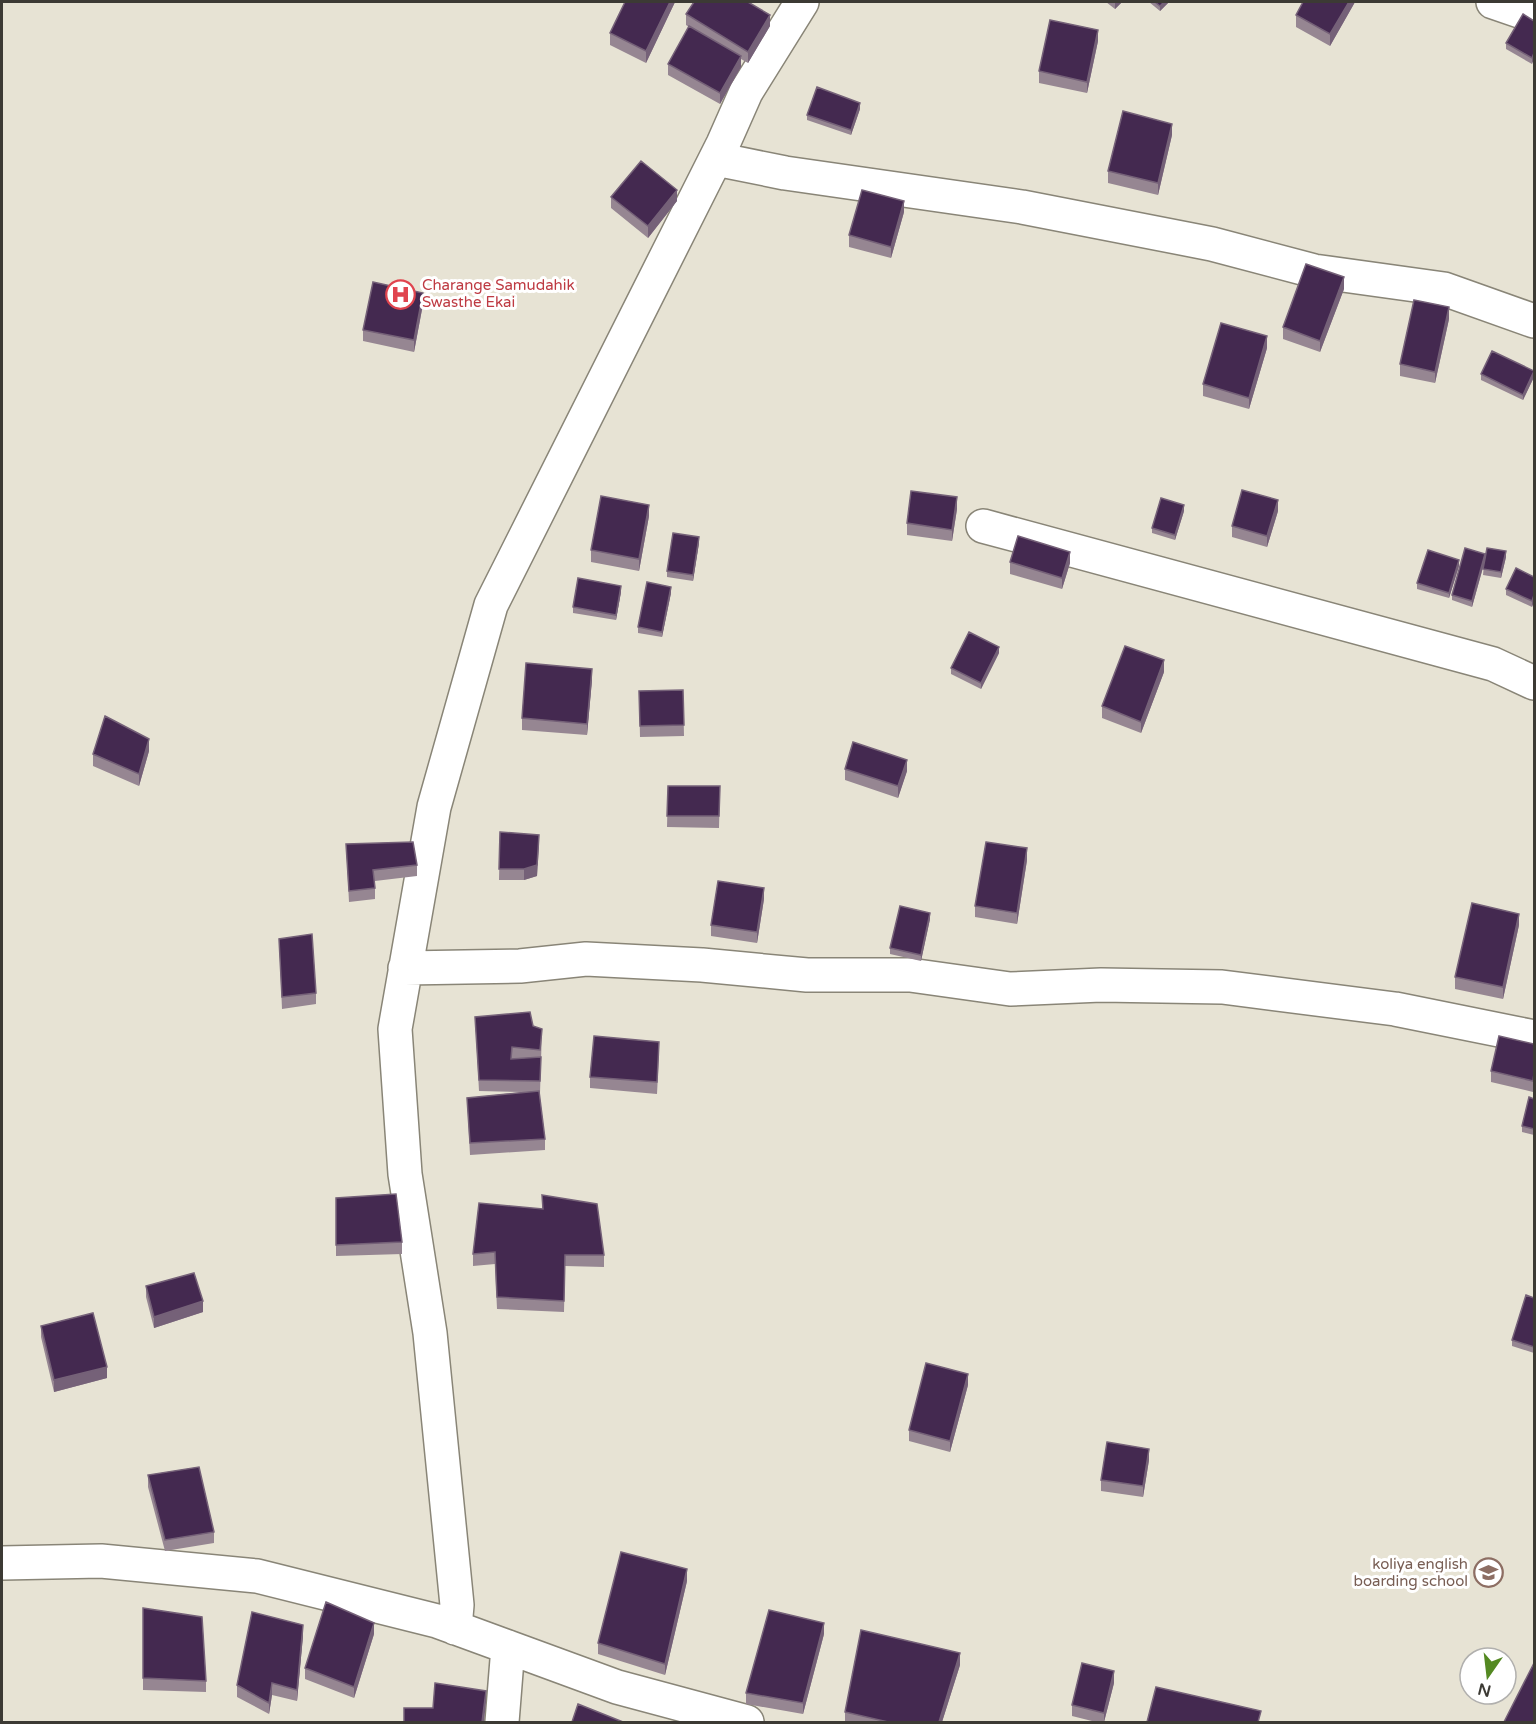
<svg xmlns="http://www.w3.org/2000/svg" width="1536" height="1724" font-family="'Varela Round',sans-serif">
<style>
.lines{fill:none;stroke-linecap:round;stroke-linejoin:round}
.minor-casing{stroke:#898577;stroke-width:36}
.minor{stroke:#fff;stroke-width:33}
.wall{fill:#968692}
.shaded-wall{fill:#756178}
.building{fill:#442950;stroke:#756178;stroke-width:1.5}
.labels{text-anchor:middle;stroke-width:6;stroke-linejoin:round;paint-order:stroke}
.health-label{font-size:15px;fill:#be3a42;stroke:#fff;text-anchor:start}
.education-label{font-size:15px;fill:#785e54;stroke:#fff;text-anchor:end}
</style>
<rect width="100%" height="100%" fill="#e7e3d4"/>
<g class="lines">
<defs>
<path id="minor" d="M1493,2L1534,16
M716,159L785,173L1022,207L1212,244L1314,271L1444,289L1534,321
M983,526L1493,664L1534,683
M405,968L520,966L586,959L702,965L807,975H910L1010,989L1101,985L1222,987L1395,1009L1534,1037
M2,1563L101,1561L257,1576L437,1621L617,1687L747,1722
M455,1628L457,1605L430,1333L405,1174L395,1029L434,807L491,605L723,144L746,92L802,2
M502,1722L508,1647"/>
</defs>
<use href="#minor" class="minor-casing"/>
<use href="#minor" class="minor"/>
</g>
<path class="wall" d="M675,2L646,63L610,45V33Z
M1106,2H1122L1115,9Z
M1149,2H1169L1160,11Z
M1355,2L1330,46L1296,27V15Z
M686,14L770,26L748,63L741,59V67L720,104L668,75V64L689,27L686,25Z
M1534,21L1532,64L1506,49V43Z
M1098,41L1087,93L1039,83V71Z
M860,109L851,135L807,120V115Z
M1172,135L1158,195L1108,183V171Z
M611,197L677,201L648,238L611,208Z
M904,212L891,258L849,247V235Z
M1344,289L1320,352L1283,339V327Z
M423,304L414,352L363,341V330Z
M1449,319L1435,383L1400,376V364Z
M1267,348L1249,409L1203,396V384Z
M1534,371V377L1523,400L1481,380V374Z
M957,509L952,541L907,535V523Z
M1184,511L1175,540L1152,533V528Z
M1278,511L1267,547L1232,537V526Z
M649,516L639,571L591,562V550Z
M699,543L693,581L667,577V571Z
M1506,557L1501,578L1483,575L1484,564L1472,607L1452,600V595L1485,558Z
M1010,562L1070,563L1062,589L1010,574Z
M1459,566L1449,598L1417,589V583Z
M1534,577V601L1532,607L1506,595V589Z
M621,592L616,620L573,613V607Z
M671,593L662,637L638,633V627Z
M999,653L981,689L951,674V668Z
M1164,672L1141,733L1102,718V706Z
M592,680L587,735L522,730V718Z
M683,690L684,736L640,737L639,691Z
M149,751L139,786L93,766V754Z
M845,769L907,771L898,798L845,780Z
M668,786H720L719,828L667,827Z
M500,832L539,847L537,876L524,880H499Z
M346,844L417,865V876L375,881V899L349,902Z
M1027,860L1017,924L975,917V906Z
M764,899L757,943L711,936V925Z
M930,919L921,961L890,954V948Z
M1519,925L1503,999L1455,989V977Z
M279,939L316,993V1004L282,1009Z
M475,1017L542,1029L540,1093H539L545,1139V1150L470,1155L467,1098L522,1092L479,1091Z
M1534,1044V1084L1533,1092L1491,1082V1071Z
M659,1054L657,1094L590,1088V1077Z
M1534,1099V1135L1522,1132V1126Z
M542,1195L604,1255V1267L565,1266L564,1312L497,1309L495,1264L473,1266V1254L542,1209Z
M336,1198L402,1242V1254L336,1256Z
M146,1286L203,1312L154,1328L146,1297Z
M1534,1298V1353L1512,1346V1340Z
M41,1326L107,1378L54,1392L41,1337Z
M968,1385L950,1452L909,1441V1430Z
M1149,1460L1143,1497L1101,1491V1480Z
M148,1475L214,1532V1543L165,1551L148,1487Z
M687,1581L665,1675L598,1654V1643Z
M143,1608L206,1681V1692L143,1690Z
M374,1634L354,1698L305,1679V1668Z
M824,1634L803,1714L746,1704V1693Z
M303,1636L297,1701L272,1695L269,1714L237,1697V1685Z
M960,1665L942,1722H845V1712Z
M1114,1683L1104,1722H1096L1072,1716V1705Z"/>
<path class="shaded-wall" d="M670,2H675L646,63V51Z
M1115,2H1122L1115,9Z
M1164,2H1169L1160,11V6Z
M1349,2H1355L1330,46V34Z
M770,15V26L748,63V52Z
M1098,30V41L1087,93V82Z
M1534,53V59L1532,64V58Z
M741,56V67L720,104V93Z
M860,103V109L851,135V130Z
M1172,124V135L1158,195V183Z
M677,190V201L648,238V226Z
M904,201V212L891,258V247Z
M1344,277V289L1320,352V341Z
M423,293V304L414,352V340Z
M1449,307V319L1435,383V372Z
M1267,336V348L1249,409V398Z
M1534,371V377L1523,400V395Z
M957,497V509L952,541V530Z
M1278,500V511L1267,547V536Z
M649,505V516L639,571V559Z
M1184,505V511L1175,540V535Z
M699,537V543L693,581V575Z
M1506,551V557L1501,578V572Z
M1070,552V563L1062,589V578Z
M1485,554V560L1472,607V601Z
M1459,560V566L1449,598V593Z
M621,586V592L616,620V615Z
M671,587V593L662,637V632Z
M1534,595V601L1532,607V601Z
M999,647V653L981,689V683Z
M1164,660V672L1141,733V722Z
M592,669V680L587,735V724Z
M149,739V751L139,786V774Z
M907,760V771L898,798V786Z
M539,835L537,876L524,880V869Z
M1027,848V860L1017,924V913Z
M764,888V899L757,943V932Z
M930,913V919L921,961V955Z
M1519,914V925L1503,999V987Z
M1534,1073V1084L1533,1092V1081Z
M203,1301V1312L154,1328V1317Z
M107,1367V1378L54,1392V1380Z
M968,1374V1385L950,1452V1441Z
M1149,1449V1460L1143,1497V1486Z
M687,1569V1581L665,1675V1664Z
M374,1623V1634L354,1698V1687Z
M824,1623V1634L803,1714V1703Z
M303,1625V1636L297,1701V1690Z
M960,1653V1665L942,1722H939Z
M1114,1671V1683L1104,1722V1713Z
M272,1683V1695L269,1714V1703Z
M486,1691V1702L484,1722H482Z"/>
<path class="building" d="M625,2H670L646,51L610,33Z
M694,2H748L770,15L748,52L686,14Z
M1155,2H1164L1160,6Z
M1303,2H1349L1330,34L1296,15Z
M1523,14L1534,21V53L1532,58L1506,43Z
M1050,20L1098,30L1087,82L1039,71Z
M689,26L741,56L720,93L668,64Z
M817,87L860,103L851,130L807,115Z
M1123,111L1172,124L1158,183L1108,171Z
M641,161L677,190L648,226L611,197Z
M862,190L904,201L891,247L849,235Z
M1306,264L1344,277L1320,341L1283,327Z
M373,282L423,293L414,340L363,330Z
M1414,300L1449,307L1435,372L1400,364Z
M1221,323L1267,336L1249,398L1203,384Z
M1492,351L1534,371L1523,395L1481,374Z
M1242,490L1278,500L1267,536L1232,526Z
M911,491L957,497L952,530L907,523Z
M601,496L649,505L639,559L591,550Z
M1161,498L1184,505L1175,535L1152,528Z
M673,533L699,537L693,575L667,571Z
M1018,536L1070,552L1062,578L1010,562Z
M1465,548L1485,554L1472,601L1452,595Z
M1487,548L1506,551L1501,572L1483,569Z
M1428,550L1459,560L1449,593L1417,583Z
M1516,568L1534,577V595L1532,601L1506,589Z
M578,578L621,586L616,615L573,607Z
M647,582L671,587L662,632L638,627Z
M969,632L999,647L981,683L951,668Z
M1125,646L1164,660L1141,722L1102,706Z
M526,663L592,669L587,724L522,718Z
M683,690L684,725L640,726L639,691Z
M105,716L149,739L139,774L93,754Z
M853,742L907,760L898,786L845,769Z
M668,786H720L719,816H667Z
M500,832L539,835L537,865L524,869H499Z
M413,842L417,865L373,870L375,888L349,891L346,844Z
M986,842L1027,848L1017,913L975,906Z
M718,881L764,888L757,932L711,925Z
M1472,903L1519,914L1503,987L1455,977Z
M900,906L930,913L921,955L890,948Z
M312,934L316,993L282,997L279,939Z
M530,1012L533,1026L542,1029L540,1050L512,1047L511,1059L541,1057L540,1081L479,1080L475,1017Z
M594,1036L659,1042L657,1082L590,1077Z
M1499,1036L1534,1044V1073L1533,1081L1491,1071Z
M539,1091L545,1139L470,1143L467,1098Z
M1529,1097L1534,1099V1129L1522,1126Z
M396,1194L402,1242L336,1245V1198Z
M542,1195L597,1204L604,1255H565L564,1301L497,1297L495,1252L473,1254L479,1203L543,1209Z
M194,1273L203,1301L154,1317L146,1286Z
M1526,1295L1534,1298V1347L1512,1340Z
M93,1313L107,1367L54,1380L41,1326Z
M926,1363L968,1374L950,1441L909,1430Z
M1107,1442L1149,1449L1143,1486L1101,1480Z
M199,1467L214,1532L165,1540L148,1475Z
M621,1552L687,1569L665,1664L598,1643Z
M326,1602L374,1623L354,1687L305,1668Z
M143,1608L202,1617L206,1681L143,1678Z
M769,1610L824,1623L803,1703L746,1693Z
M252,1612L303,1625L297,1690L272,1683L269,1703L237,1685Z
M861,1630L960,1653L939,1722H888L845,1712Z
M1082,1663L1114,1671L1104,1713L1072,1705Z
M1534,1663V1722H1504Z
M435,1683L486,1691L482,1722H404V1708H433Z
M1156,1687L1261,1711L1258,1722H1147Z
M578,1704L623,1722H572Z"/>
<defs>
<symbol id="hospital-ring" viewBox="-11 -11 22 22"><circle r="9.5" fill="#fff" stroke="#e0444e" stroke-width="1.5"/><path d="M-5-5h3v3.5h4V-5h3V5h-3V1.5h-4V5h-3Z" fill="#e0444e"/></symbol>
<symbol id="school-ring" viewBox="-11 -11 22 22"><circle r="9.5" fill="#fff" stroke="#8d6e63" stroke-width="1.5"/><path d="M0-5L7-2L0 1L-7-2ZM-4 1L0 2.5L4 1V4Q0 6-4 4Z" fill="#8d6e63"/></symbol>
</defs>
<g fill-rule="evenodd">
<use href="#hospital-ring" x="384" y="278" width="33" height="33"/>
<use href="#school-ring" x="1472" y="1556" width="33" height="33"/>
</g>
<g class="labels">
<g class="health-label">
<text x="422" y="290">Charange Samudahik<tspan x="422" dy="17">Swasthe Ekai</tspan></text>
</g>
<g class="education-label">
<text x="1468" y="1569">koliya english<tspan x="1468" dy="17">boarding school</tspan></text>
</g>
</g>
<rect width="1536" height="1724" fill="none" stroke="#3c3a34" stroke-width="6"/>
<g transform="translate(1488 1676) rotate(194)"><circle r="28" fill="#ffffff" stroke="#b1b0ae" stroke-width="1.5"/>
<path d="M0-4.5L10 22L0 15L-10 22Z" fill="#548922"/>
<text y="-9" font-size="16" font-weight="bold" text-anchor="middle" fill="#3c3a34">N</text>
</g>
</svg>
